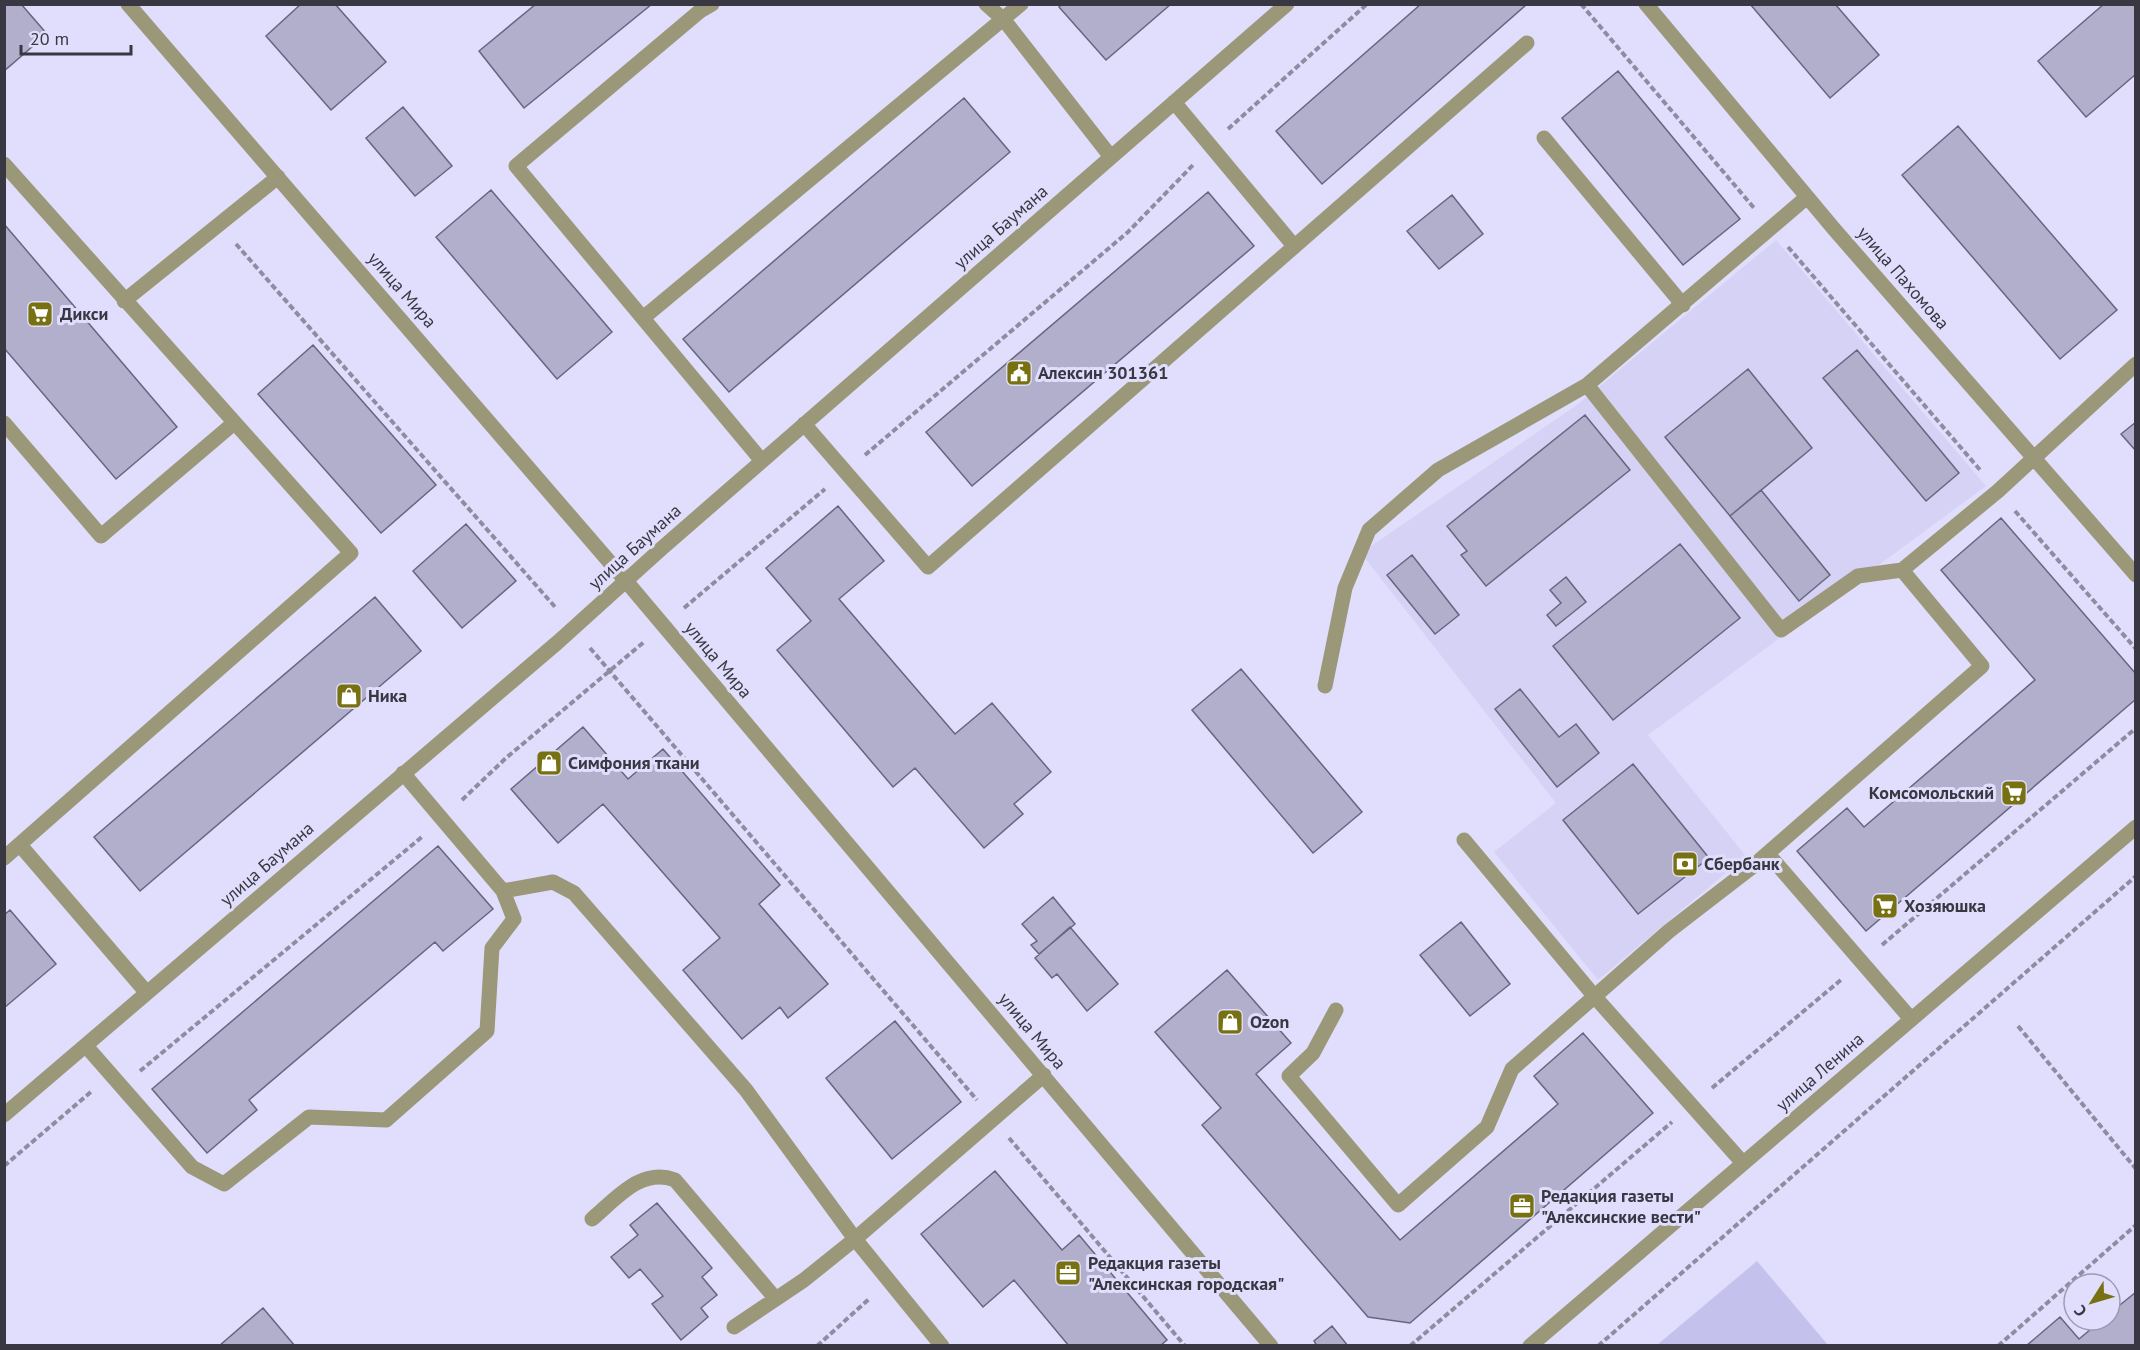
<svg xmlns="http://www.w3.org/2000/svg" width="2140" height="1350" font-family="'PT Sans',sans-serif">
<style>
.built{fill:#d5d2f6}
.green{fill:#c5c1ed}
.building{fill:#b1afcb;stroke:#67657f;stroke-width:1.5}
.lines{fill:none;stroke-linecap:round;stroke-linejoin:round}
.path{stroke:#8e8ca1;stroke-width:4;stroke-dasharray:6 3;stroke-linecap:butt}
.minor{stroke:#9a9879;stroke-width:15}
.labels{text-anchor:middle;stroke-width:6;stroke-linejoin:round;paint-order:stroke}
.street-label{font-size:18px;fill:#383742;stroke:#e0defc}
.poi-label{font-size:18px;font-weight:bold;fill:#383742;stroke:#e0defc;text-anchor:start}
</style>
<rect width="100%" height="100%" fill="#e0defc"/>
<path class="built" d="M1776,240L1986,486L1648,735L1746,856L1598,980L1494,852L1556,803L1361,553L1577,405Z"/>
<path class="green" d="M1757,1261L1828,1345H1657Z"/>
<path class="building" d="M4,4H21L47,34L4,71Z
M301,4H335L386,62L331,110L266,36Z
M536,4H652L524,108L479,51Z
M1062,4H1171L1106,60L1059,7Z
M1421,4H1527L1322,184L1276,131Z
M1750,4H1835L1879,55L1830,98Z
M2104,4H2136V74L2086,117L2038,61Z
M1618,71L1740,219L1683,265L1562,118Z
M964,98L1010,152L729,392L683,339Z
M403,107L452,166L415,196L366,138Z
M1958,126L2117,310L2060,359L1902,175Z
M491,190L612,332L557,379L436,237Z
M1208,192L1254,246L972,486L926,432Z
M1452,195L1483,234L1439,269L1407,231Z
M4,224L177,427L116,479L4,348Z
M313,345L436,485L381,533L258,394Z
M1857,350L1959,473L1926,501L1823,378Z
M1748,369L1812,448L1730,516L1665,437Z
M1585,415L1630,470L1486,586L1461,555L1467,551L1447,526Z
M2136,422V451L2121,434Z
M1761,490L1830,575L1799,601L1730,516Z
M838,506L884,561L839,599L955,734L992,703L1051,772L1014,804L1023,814L984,848L915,768L893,787L777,650L811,621L766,568Z
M2001,518L2136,674V699L1866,931L1797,851L1847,808L1864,827L2035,680L1941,570Z
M466,524L516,581L462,628L413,571Z
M1680,544L1740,618L1613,720L1553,646Z
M1412,555L1459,615L1435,634L1387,575Z
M1566,577L1586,602L1556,626L1547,615L1561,603L1550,590Z
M375,597L421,651L140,891L94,837Z
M1241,669L1362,812L1313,853L1192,710Z
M1520,689L1559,737L1576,724L1599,753L1557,787L1495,709Z
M583,727L628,779L663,749L780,885L759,904L828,984L788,1018L780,1007L742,1039L683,970L720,938L603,804L558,843L511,789Z
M1633,764L1709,858L1638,914L1563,820Z
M438,846L493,909L443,951L435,942L249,1100L257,1110L207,1153L152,1089Z
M1053,897L1075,924L1039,954L1031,945L1037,941L1022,924Z
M10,910L56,964L4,1008V915Z
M1461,922L1510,984L1470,1016L1420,955Z
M1070,927L1118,984L1087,1011L1057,974L1052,978L1035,958Z
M1227,970L1291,1043L1256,1074L1400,1240L1558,1104L1534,1076L1583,1033L1653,1113L1410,1323L1368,1317L1202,1125L1221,1108L1155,1032Z
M895,1021L961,1102L892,1159L826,1078Z
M995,1171L1062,1250L1079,1235L1167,1340L1160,1346H1069L1014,1280L983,1307L921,1234Z
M657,1203L712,1268L702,1277L717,1295L701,1308L708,1317L681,1340L652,1304L663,1296L640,1269L629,1278L611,1257L638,1235L630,1225Z
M2136,1292V1346H2026L2060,1317L2079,1339L2102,1320H2110V1313Z
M263,1308L295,1346H219Z
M1332,1326L1348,1346H1317L1314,1341Z"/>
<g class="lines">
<path class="path" d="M1581,4L1754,208
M1228,129L1367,4
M236,244L556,608
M1788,247L1981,471
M865,455L1128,232L1194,164
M2015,511L2136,649
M684,608L825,489
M590,648L977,1100
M462,800L506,758L644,642
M1882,945L2136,728
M2018,1026L2136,1169
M140,1071L423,836
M1712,1088L1842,979
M1009,1138L1185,1346
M4,1166L92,1091
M817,1346L869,1299
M1410,1346L1672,1122
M1598,1346L2136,876
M1998,1346L2136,1225"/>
<path class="minor" d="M128,4L626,581L1271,1346
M712,4L700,11L516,166L762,461
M986,4L1004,20L1111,157
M1646,4L1834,229L2136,575
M1174,102L1294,246
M1544,138L1683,305
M4,164L351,553L4,858
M124,301L278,177
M643,318L1021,4
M1587,385L1781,630L1858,576L1902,570L1998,491L2136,364
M4,423L101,536L234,423
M804,424L928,567L1527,43
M1325,686L1345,588L1369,530L1438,470L1587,385L1807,197
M1464,840L1595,997L1743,1163
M20,845L147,993
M1768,854L1911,1019
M503,891L553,882L574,893L746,1090L855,1239L942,1346
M1336,1010L1313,1053L1289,1076L1398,1205L1487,1127L1512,1069L1669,931L1752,867L1982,666L1902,570
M86,1046L192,1167L224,1184L309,1117L386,1120L487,1031L492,948L514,919L503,891L403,773
M4,1115L558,642L661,549L1287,4
M592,1219C616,1199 641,1167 675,1180L775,1298
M734,1327L804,1280L855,1239L1044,1075
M1530,1346L2136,827"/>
</g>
<defs>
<symbol id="supermarket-square" viewBox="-11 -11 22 22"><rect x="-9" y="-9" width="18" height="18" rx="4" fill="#787112" stroke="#e0defc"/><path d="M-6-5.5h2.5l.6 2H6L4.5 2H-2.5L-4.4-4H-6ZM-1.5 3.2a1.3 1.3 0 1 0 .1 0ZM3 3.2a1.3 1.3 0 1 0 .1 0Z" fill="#fff"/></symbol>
<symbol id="civic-square" viewBox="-11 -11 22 22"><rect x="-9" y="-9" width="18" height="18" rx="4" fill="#787112" stroke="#e0defc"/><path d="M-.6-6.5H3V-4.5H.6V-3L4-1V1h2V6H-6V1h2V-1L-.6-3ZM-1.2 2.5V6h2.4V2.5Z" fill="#fff"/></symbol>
<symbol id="shop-square" viewBox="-11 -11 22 22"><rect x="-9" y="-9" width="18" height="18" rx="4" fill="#787112" stroke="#e0defc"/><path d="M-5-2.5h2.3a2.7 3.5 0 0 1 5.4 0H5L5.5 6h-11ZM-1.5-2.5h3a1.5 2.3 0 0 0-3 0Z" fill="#fff"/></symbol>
<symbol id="bank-square" viewBox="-11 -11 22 22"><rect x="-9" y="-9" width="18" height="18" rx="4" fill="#787112" stroke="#e0defc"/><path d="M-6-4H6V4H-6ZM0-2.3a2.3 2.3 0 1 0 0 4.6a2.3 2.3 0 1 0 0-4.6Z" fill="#fff"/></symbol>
<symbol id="office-square" viewBox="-11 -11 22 22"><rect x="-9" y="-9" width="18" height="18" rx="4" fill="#787112" stroke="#e0defc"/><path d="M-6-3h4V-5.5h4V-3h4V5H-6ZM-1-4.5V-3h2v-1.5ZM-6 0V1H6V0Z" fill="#fff"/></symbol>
</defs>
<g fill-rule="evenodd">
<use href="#supermarket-square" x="25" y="299" width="30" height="30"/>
<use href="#civic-square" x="1004" y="358" width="30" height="30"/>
<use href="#shop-square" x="334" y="681" width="30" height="30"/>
<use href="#shop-square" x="534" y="748" width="30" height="30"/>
<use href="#supermarket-square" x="1999" y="778" width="30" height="30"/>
<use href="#bank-square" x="1670" y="849" width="30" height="30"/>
<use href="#supermarket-square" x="1870" y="891" width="30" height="30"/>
<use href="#shop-square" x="1215" y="1007" width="30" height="30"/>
<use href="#office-square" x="1507" y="1191" width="30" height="30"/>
<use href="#office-square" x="1053" y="1258" width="30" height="30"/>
</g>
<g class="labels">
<g class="street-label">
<text transform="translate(1001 227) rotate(-41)" y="6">улица Баумана</text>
<text transform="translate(1903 278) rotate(49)" y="6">улица Пахомова</text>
<text transform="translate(402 290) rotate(49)" y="6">улица Мира</text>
<text transform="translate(635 547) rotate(-42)" y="6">улица Баумана</text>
<text transform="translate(718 660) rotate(50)" y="6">улица Мира</text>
<text transform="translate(267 864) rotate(-41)" y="6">улица Баумана</text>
<text transform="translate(1032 1031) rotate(50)" y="6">улица Мира</text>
<text transform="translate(1820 1072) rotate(-41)" y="6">улица Ленина</text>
</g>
<g class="poi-label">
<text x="60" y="320">Дикси</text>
<text x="1038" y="379">Алексин 301361</text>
<text x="368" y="702">Ника</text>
<text x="568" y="769">Симфония ткани</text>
<text x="1994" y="799" text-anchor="end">Комсомольский</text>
<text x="1704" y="870">Сбербанк</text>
<text x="1904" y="912">Хозяюшка</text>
<text x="1250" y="1028">Ozon</text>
<text x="1541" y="1202">Редакция газеты<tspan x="1541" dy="21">"Алексинские вести"</tspan></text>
<text x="1088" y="1269">Редакция газеты<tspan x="1088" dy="21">"Алексинская городская"</tspan></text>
</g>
</g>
<rect width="2140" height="1350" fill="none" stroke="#383742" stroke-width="12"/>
<g transform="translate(2092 1302) rotate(233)"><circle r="28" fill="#e0defc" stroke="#9d9bb2" stroke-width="1.5"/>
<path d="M0-4.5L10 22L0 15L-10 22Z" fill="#787112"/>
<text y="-9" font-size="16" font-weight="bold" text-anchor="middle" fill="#383742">С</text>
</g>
<path d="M21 45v9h110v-9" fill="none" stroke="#383742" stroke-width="3"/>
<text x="30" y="45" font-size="18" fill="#383742" stroke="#e0defc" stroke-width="4.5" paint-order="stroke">20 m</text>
</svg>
